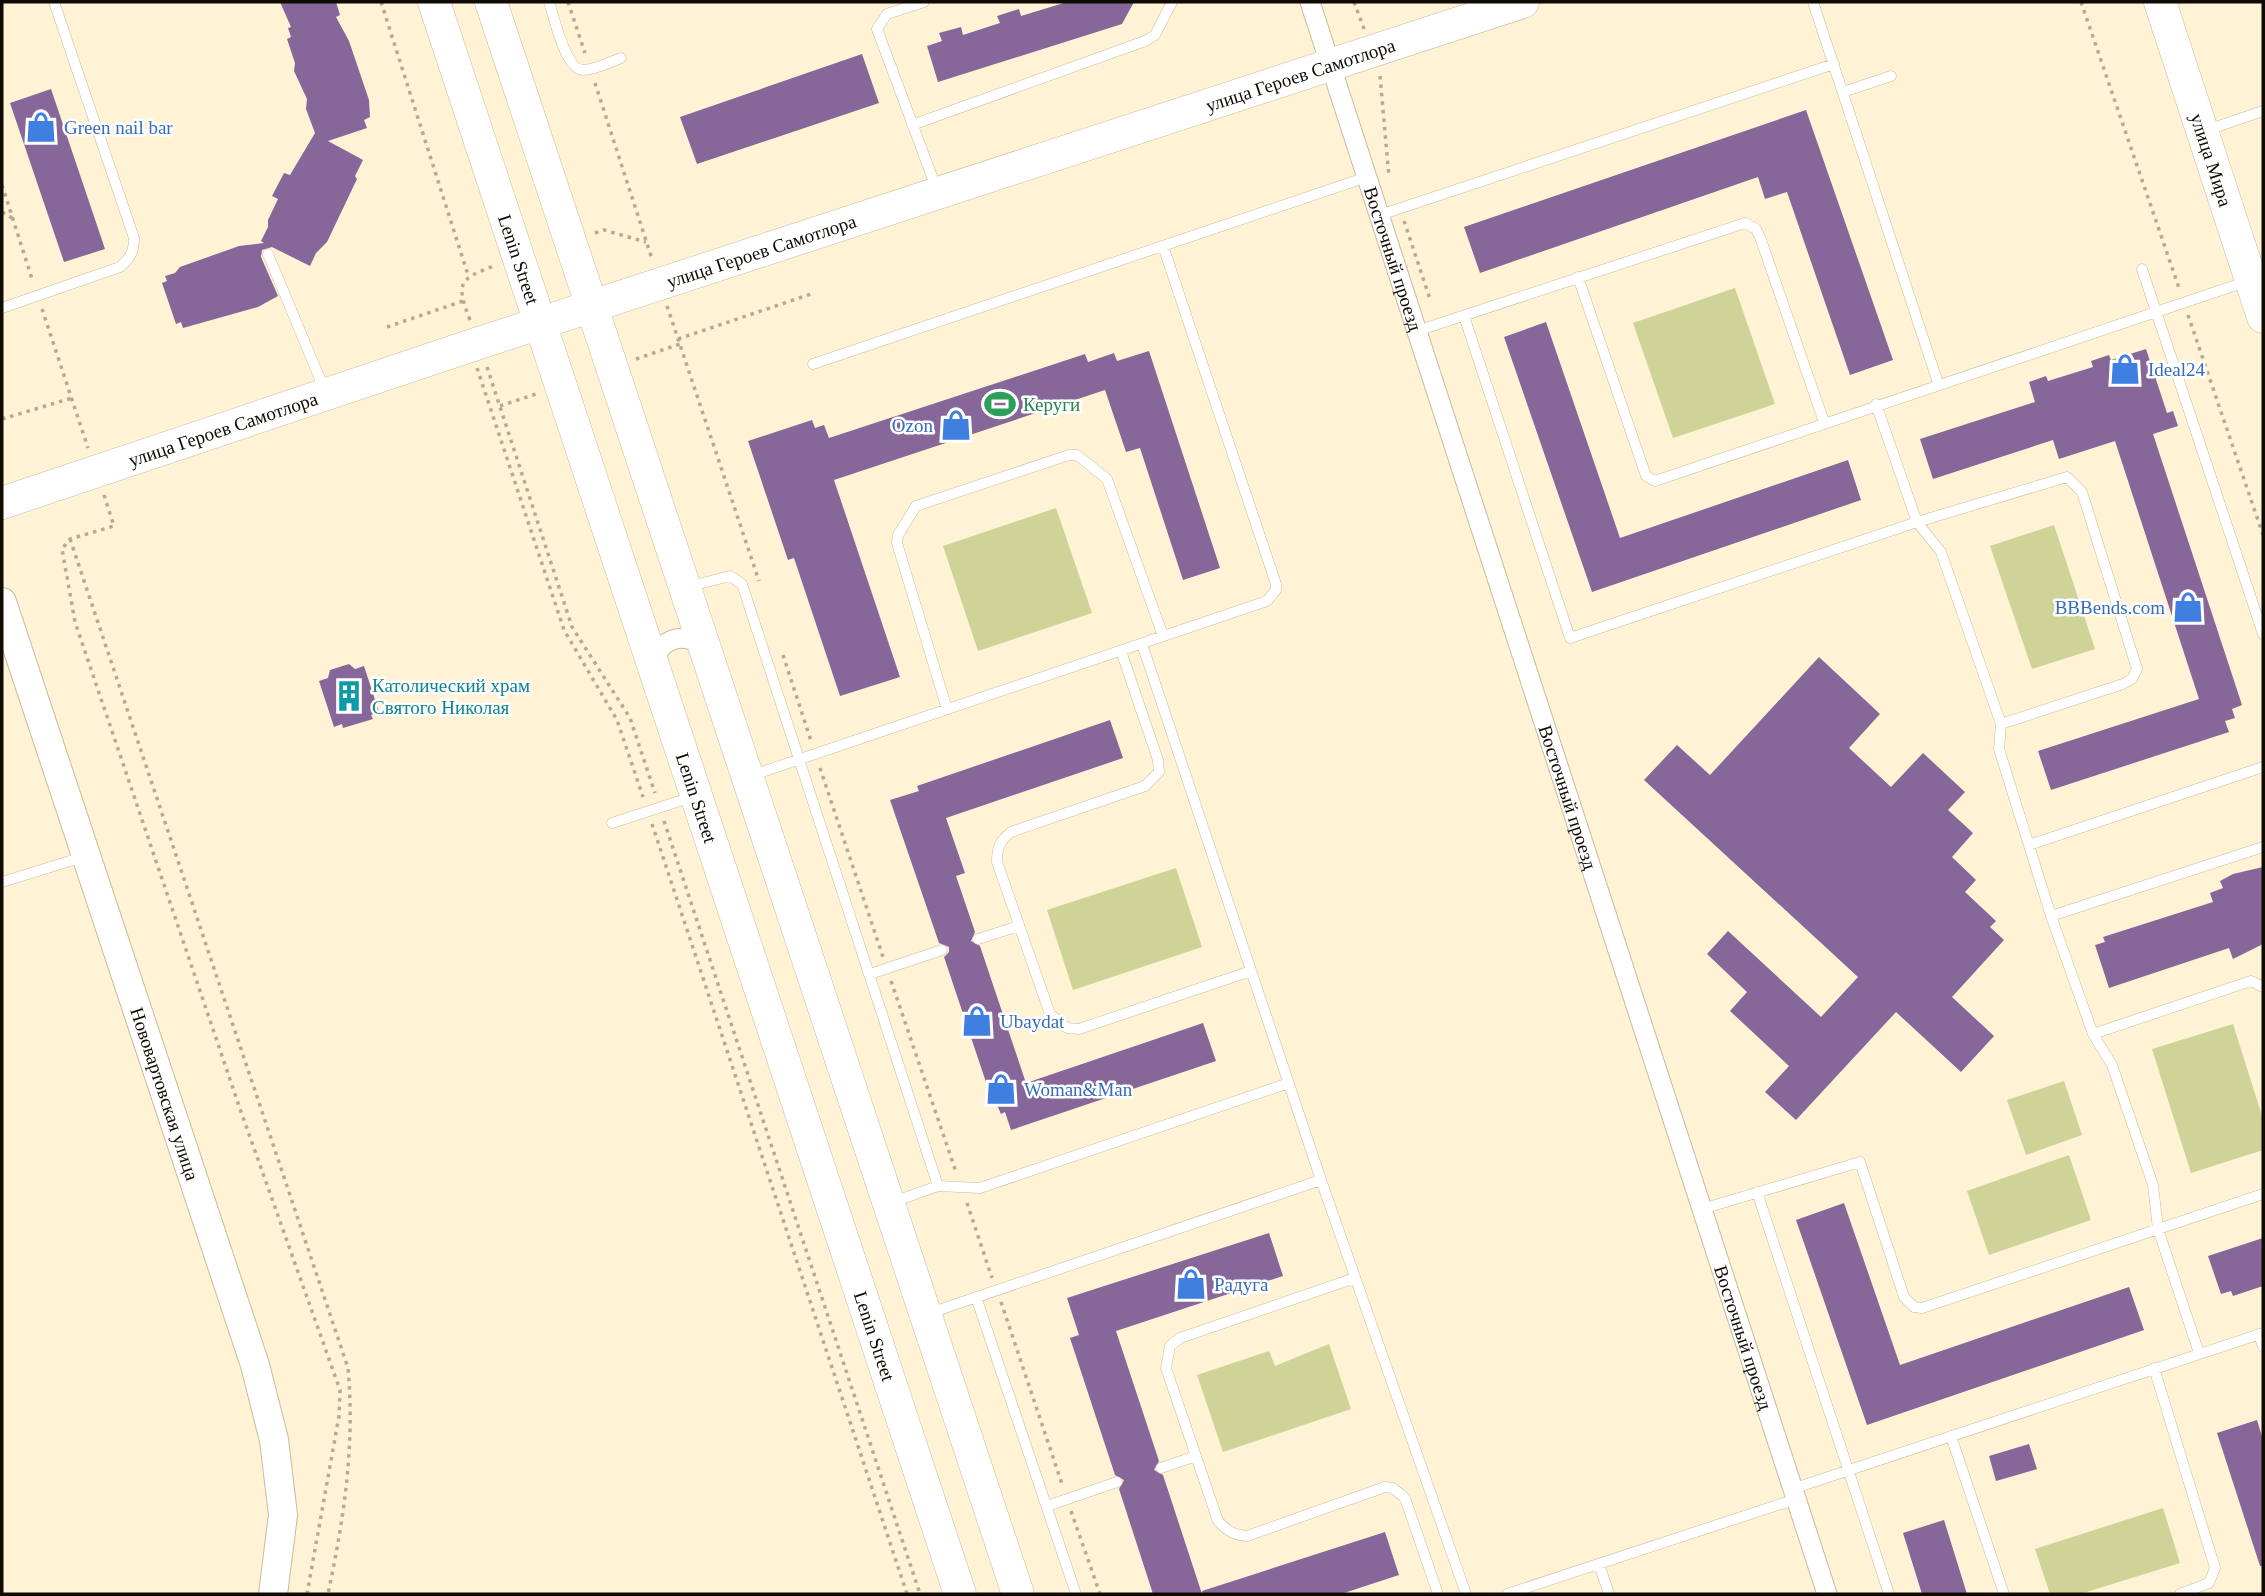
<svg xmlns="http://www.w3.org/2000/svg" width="2265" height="1596" font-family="Georgia,serif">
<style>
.green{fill:#ced398}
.building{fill:#876699}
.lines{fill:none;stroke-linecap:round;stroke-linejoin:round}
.service-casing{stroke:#c7bb9f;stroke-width:11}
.minor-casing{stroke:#c7bb9f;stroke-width:21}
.secondary-casing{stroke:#c7bb9f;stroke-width:30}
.primary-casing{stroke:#c7bb9f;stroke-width:33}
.path{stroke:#b5aa94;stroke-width:3.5;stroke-dasharray:3.5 5;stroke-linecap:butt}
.service{stroke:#fff;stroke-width:10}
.minor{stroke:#fff;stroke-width:19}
.secondary{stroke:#fff;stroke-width:28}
.primary{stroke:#fff;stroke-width:32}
.labels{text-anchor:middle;stroke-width:5;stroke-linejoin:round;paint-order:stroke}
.street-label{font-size:19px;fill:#0f0b03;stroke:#fff}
.shop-label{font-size:19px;fill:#366cbe;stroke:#fff;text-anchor:start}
.leisure-label{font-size:19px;fill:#27864d;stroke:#fff;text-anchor:start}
.culture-label{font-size:19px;fill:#0d838f;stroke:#fff;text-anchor:start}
</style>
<rect width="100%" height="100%" fill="#fff2d5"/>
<path class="green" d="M1735,288L1775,404L1673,438L1633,323Z
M1056,508L1092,613L978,651L943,546Z
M2054,525L2095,649L2032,669L1990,546Z
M1176,868L1202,947L1073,990L1047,910Z
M2233,1024L2263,1119V1150L2191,1173L2152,1049Z
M2064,1081L2082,1135L2026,1155L2007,1100Z
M2069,1155L2091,1220L1989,1255L1967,1191Z
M1329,1344L1351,1409L1223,1452L1197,1375L1269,1351L1275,1366Z
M2163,1508L2180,1563L2080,1594H2050L2035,1549Z"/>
<path class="building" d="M280,2H336L340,15L336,17L349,41L369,100L370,117L364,120L367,128L328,141L363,160L355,176L357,179L327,242L316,253L310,266L272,247L262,250L261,257L278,296L258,307L183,328L181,322L176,324L162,283L167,281L165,276L175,273L180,267L239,246L264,243L261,241L268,227V220L278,199L272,196L284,173L290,175L315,133L306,109L307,99L294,71L295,63L287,39L291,37L288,28L291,27Z
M1067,2H1134L1122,24L938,82L927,46L942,41L939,33L961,27L963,35L1000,23L997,16L1019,9L1021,16Z
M862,54L879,103L697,164L680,117Z
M51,89L105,249L64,262L10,103Z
M1806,110L1893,360L1850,375L1787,192L1765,199L1758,177L1480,273L1464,227Z
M1546,322L1620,538L1848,460L1861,500L1592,592L1504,337Z
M2146,349L2167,413L2173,411L2178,426L2153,434L2242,705L2232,709L2235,718L2225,721L2229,732L2051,790L2038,751L2199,699L2115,441L2059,459L2053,440L1933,479L1920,439L2035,402L2029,382L2046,376L2048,381L2093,367L2091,361L2109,355L2111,360Z
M1149,351L1220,568L1183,580L1140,448L1126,452L1105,390L834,480L900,677L840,696L794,558L788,560L748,441L812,420L815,428L824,425L829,438L1085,354L1088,362L1114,353L1117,361Z
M1819,657L1880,714L1849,748L1891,787L1923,753L1965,792L1948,810L1973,833L1952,857L1976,880L1965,892L1996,921L1990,927L2004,940L1952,997L1994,1036L1961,1072L1896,1012L1796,1120L1765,1092L1789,1066L1730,1011L1747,992L1707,954L1728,931L1821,1017L1858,977L1644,780L1677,745L1710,775Z
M349,664L355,669L364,666L379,712L371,715L373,719L343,728L342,724L334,727L319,681L328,678L330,670Z
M1110,720L1123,758L946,818L965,873L956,876L975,932L971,941L980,946L1026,1083L1203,1023L1216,1061L1011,1130L1005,1112L1001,1114L997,1105L994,1106L944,957L949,952V947L939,943L890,800L919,791L917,786Z
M2263,867V944L2233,959L2229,948L2109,988L2095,945L2105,942L2103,937L2213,902L2210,893L2223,888L2220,881L2233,874Z
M1844,1203L1900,1365L2129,1287L2144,1330L1867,1425L1796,1220Z
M1269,1233L1283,1276L1116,1331L1159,1461L1154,1470L1163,1475L1202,1594H1153L1119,1489L1124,1480L1115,1475L1070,1338L1079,1335L1067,1298Z
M2263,1238V1286L2233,1296L2231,1291L2221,1294L2208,1256Z
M2257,1420L2263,1440V1566H2260L2217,1433Z
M2029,1444L2037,1469L1996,1481L1989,1456Z
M1944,1520L1967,1594H1922L1903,1533Z
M1385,1532L1399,1575L1341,1594H1203L1202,1591Z"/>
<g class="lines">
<defs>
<path id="service" d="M549,2C554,16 565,70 583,70C595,70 610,62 621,58
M924,2L887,14L877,29L937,190
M1813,2L1938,383
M1843,92L1891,76
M912,125L1145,41L1155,35L1172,2
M2207,130L2263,111
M1380,215L1834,64
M268,254L325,391
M2142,269L2263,634
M1578,277L1646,476L1655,481L2248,281
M2,308L120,267C130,258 134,252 134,238L54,2
M1464,316L1570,638L1917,522L1876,404
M1417,331L1745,223L1756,229L1760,237L1824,422
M813,364L1367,177
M2067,477L2082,492L2137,669L2132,679L2123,684L2001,724L1941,552L1917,522Z
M687,587L730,576L742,584L938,1186
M1142,644L1321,1180L1466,1594
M1121,651L1158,760L1159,772L1145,786L1011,832C1000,841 997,847 997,862L1050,1014L1067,1028L1079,1029L1251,971
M947,709L897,543L898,535L916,506L1069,455H1077L1107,479L1163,636
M2001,724L1999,749L2051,916L2093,1034L2112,1065L2153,1185L2158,1229L2199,1353
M753,775L1267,601L1276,590V584L1163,246
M612,823L692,797
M2029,845L2263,767
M2,882L83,857
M2051,916L2263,847
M978,939L1019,926
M870,974L942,950
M2093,1034L2251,981L2263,987
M1757,1192L1889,1594
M893,1202L938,1186L980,1188L1289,1083
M1702,1209L1860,1162L1904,1297L1914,1307L1922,1308L2263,1194
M1355,1278L1180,1338L1170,1346L1166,1368L1218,1521C1227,1531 1234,1535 1247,1536L1385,1487L1393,1488L1405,1498L1438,1594
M976,1297L1076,1594
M930,1313L1321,1180
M2259,1334L2263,1347
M2154,1368L2215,1568L2209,1583L2180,1594
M1951,1436L2004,1594
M1161,1468L1196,1456
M1792,1489L2263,1333
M1047,1506L1117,1482
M1599,1564L1609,1594
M1507,1594L1796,1499"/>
<g id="minor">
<path id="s1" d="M1310,2L1827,1594"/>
<path d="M653,666C659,637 685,630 706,649"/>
</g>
<g id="secondary">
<path id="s2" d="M2,602L255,1365L274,1440L283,1515L273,1594"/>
</g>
<g id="primary">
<path id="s3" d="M434,2L960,1594"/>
<path d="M491,2L1018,1594"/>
<path id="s4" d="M2160,2L2263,317"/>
<path id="s5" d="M2,503L470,346L1523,2"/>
</g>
</defs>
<use href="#service" class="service-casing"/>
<use href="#minor" class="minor-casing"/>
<use href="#secondary" class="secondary-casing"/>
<use href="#primary" class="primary-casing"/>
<path class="path" d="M381,2L468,275
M568,2L585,53
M1354,2L1364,29
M2081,2L2179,288
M1380,76L1389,177
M595,83L652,259
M2,185L33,282
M2,212L12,218
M1404,221L1430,299
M595,233L604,230L646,242
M667,306L759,581
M42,309L88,448
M2188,315L2263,535
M470,320C456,284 458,279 494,266
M387,327L463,301
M678,339L814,293
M636,359L680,344
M487,367L572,627L630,718L655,793
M477,368L564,630L617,720L643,797
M500,406L536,394
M2,419L72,398
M104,495L114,526L70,539L62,549L75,622L240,1109L340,1390L339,1416L307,1594
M70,539L348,1368C355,1446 344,1518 328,1594
M783,655L811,741
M820,768L883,957
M664,821L920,1594
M652,824L907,1594
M891,981L956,1172
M967,1203L992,1278
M1001,1302L1063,1487
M1071,1511L1100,1594"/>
<use href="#service" class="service"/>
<use href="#minor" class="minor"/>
<use href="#secondary" class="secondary"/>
<use href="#primary" class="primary"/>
</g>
<defs>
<symbol id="shop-bare" viewBox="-9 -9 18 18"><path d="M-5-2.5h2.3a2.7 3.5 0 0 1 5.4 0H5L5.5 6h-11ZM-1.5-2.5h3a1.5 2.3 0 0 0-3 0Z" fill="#3f7fe0" stroke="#fff" stroke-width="2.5" paint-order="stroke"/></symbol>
<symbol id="stadium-bare" viewBox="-9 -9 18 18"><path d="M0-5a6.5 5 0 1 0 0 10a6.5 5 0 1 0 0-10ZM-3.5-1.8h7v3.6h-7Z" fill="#2e9e5b" stroke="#fff" stroke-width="2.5" paint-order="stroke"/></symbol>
<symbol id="building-bare" viewBox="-9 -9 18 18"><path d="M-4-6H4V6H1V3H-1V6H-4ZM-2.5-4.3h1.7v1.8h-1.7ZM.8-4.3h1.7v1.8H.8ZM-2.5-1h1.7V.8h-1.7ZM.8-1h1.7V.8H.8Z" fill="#0f9aa8" stroke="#fff" stroke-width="2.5" paint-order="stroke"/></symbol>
</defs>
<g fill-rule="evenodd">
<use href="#shop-bare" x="19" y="105" width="44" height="44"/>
<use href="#shop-bare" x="2103" y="347" width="44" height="44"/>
<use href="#stadium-bare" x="978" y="382" width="44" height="44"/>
<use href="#shop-bare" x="934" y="403" width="44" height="44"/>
<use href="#shop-bare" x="2166" y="585" width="44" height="44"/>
<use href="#building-bare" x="327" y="674" width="44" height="44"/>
<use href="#shop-bare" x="955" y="999" width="44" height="44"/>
<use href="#shop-bare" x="979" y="1067" width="44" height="44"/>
<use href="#shop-bare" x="1169" y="1262" width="44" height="44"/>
</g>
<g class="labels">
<g class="street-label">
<text dy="7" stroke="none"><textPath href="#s5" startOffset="1367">улица Героев Самотлора</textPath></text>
<text dy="7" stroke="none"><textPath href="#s4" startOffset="166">улица Мира</textPath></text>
<text dy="7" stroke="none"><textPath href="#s5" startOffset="800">улица Героев Самотлора</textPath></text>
<text dy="7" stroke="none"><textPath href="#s3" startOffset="271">Lenin Street</textPath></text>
<text dy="7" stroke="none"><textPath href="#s1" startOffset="270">Восточный проезд</textPath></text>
<text dy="7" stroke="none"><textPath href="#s5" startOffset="233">улица Героев Самотлора</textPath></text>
<text dy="7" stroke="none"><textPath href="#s3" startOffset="838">Lenin Street</textPath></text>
<text dy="7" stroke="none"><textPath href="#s1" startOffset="836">Восточный проезд</textPath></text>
<text dy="7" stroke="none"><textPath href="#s2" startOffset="518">Нововартовская улица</textPath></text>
<text dy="7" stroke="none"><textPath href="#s3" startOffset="1405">Lenin Street</textPath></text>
<text dy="7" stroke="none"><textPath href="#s1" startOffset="1404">Восточный проезд</textPath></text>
</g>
<g class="shop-label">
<text x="64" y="134">Green nail bar</text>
<text x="2148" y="376">Ideal24</text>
<text x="933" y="432" text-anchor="end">Ozon</text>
<text x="2165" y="614" text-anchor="end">BBBends.com</text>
<text x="1000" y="1028">Ubaydat</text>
<text x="1024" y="1096">Woman&amp;Man</text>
<text x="1214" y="1291">Радуга</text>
</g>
<g class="leisure-label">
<text x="1023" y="411">Керуги</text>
</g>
<g class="culture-label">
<text x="372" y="692">Католический храм<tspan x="372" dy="22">Святого Николая</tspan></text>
</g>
</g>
<rect width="2265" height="1596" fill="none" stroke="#0f0b03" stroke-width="7"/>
</svg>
